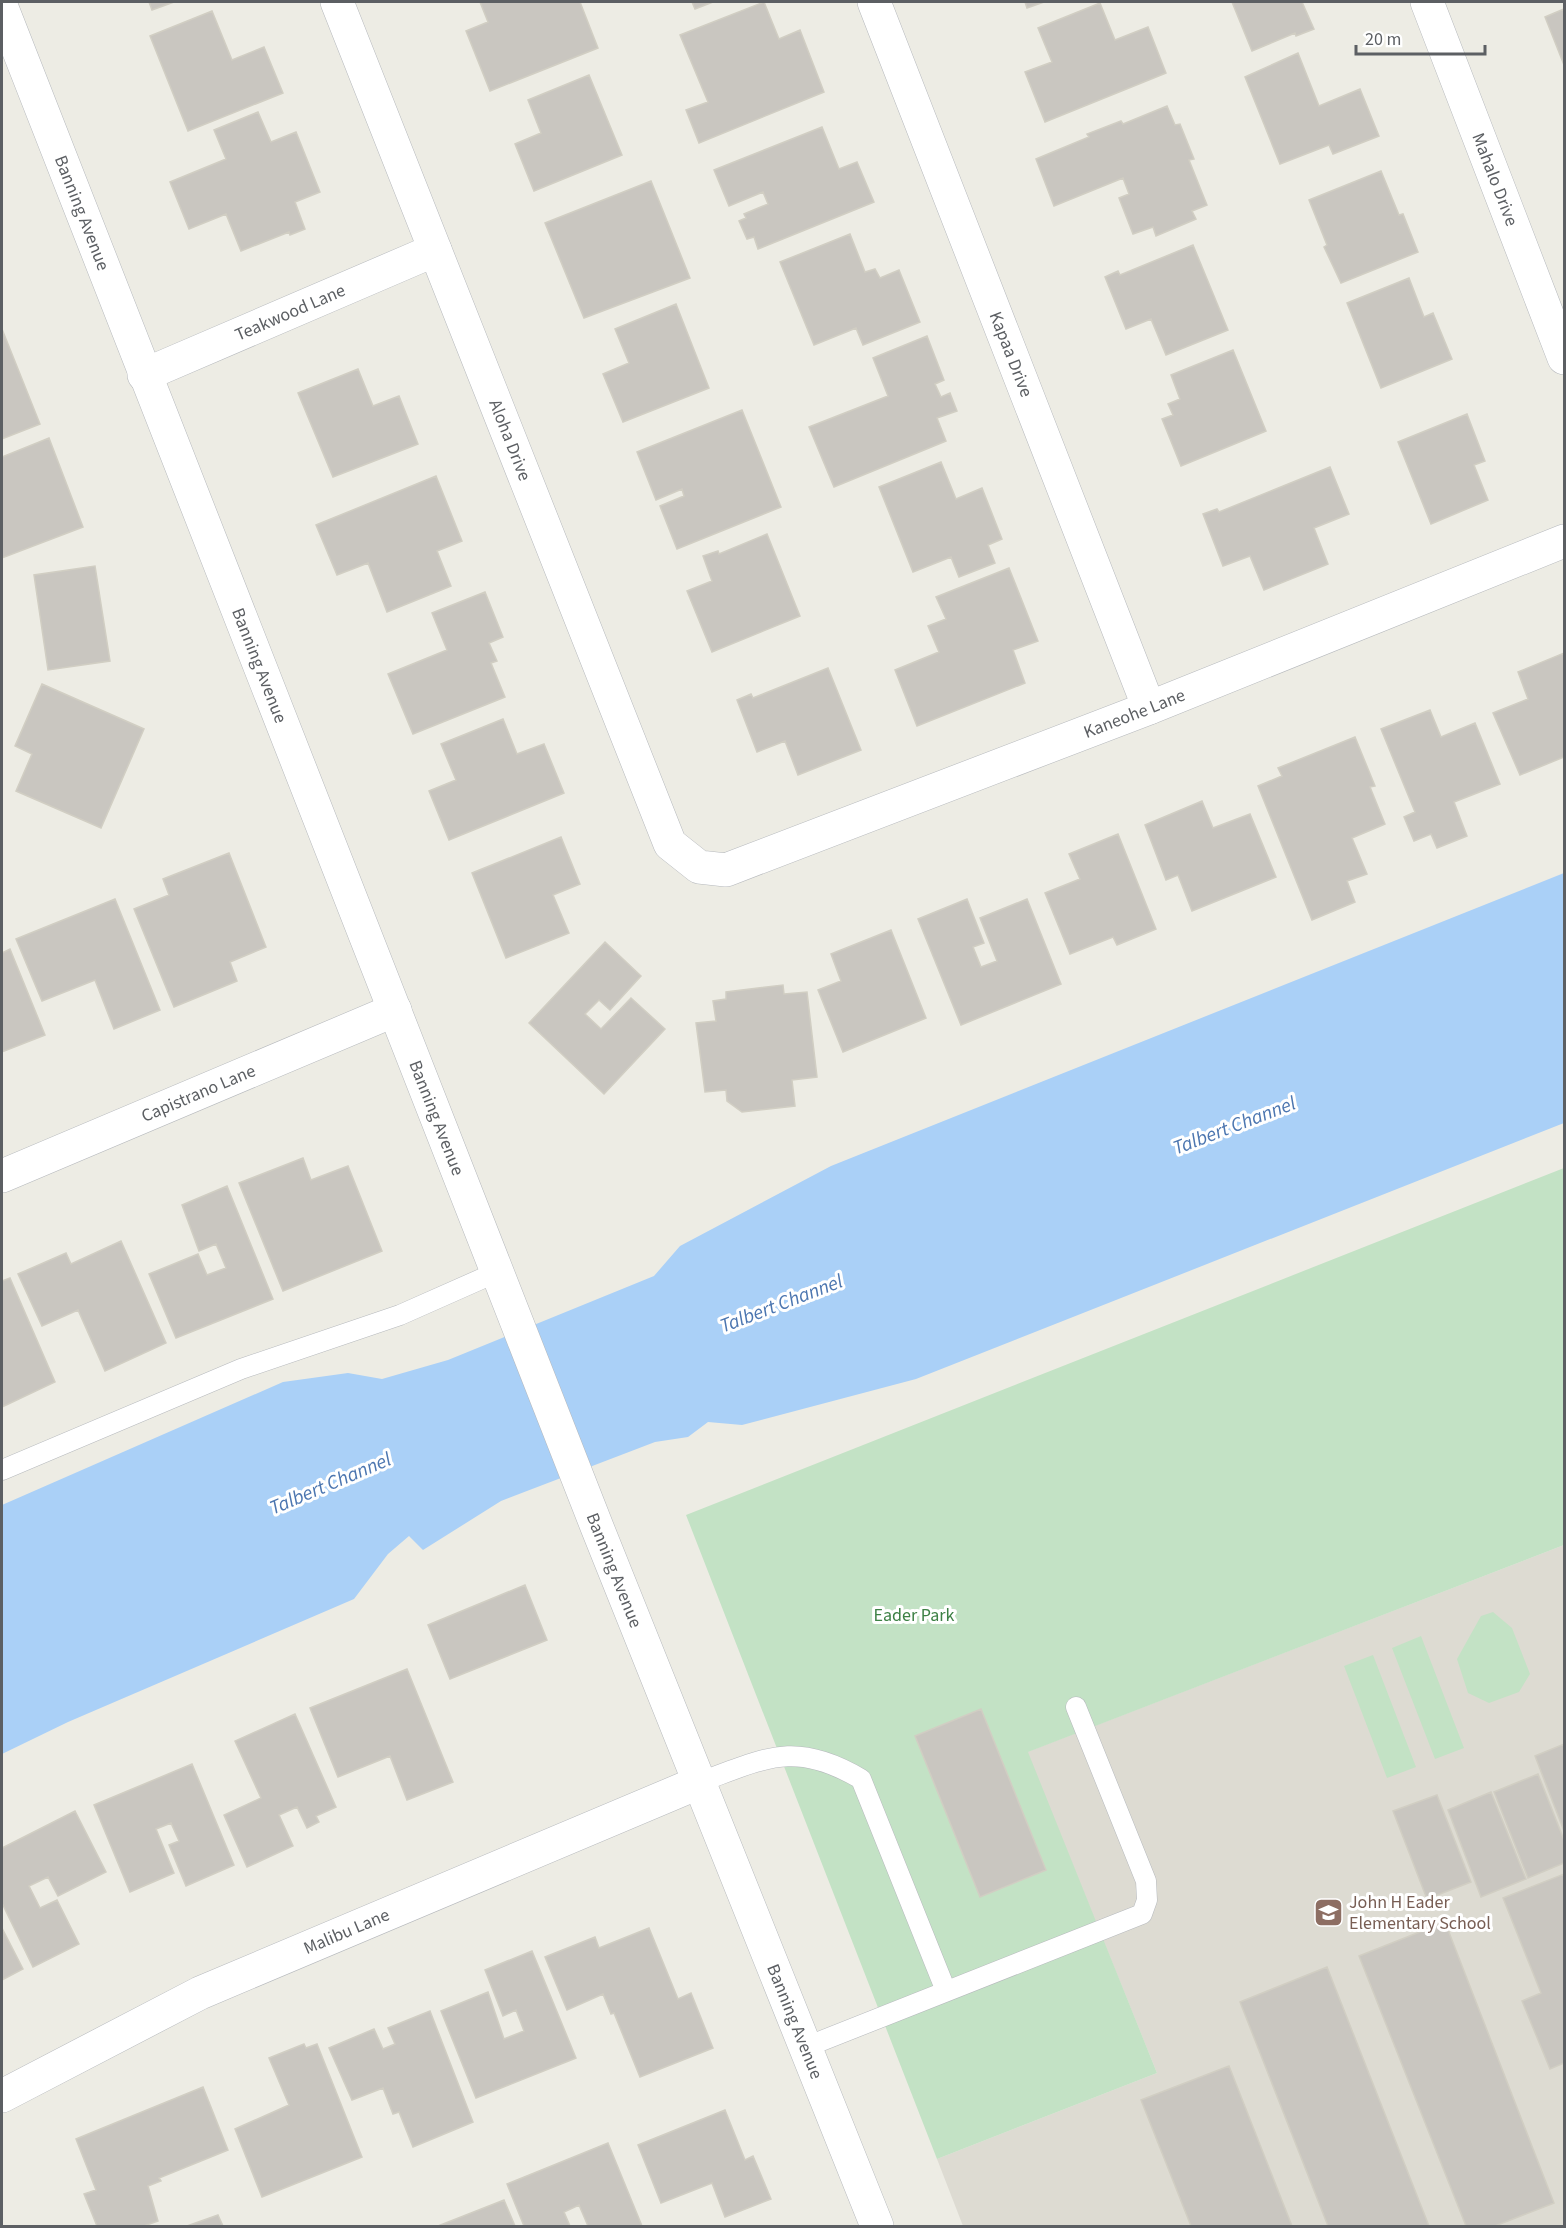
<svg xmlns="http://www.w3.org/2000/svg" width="1566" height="2228" font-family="'Source Sans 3',sans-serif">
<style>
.education{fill:#dddbd2}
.green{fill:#c3e2c5}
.water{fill:#aad0f7}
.building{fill:#c9c6c0;stroke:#d1cec3;stroke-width:1.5}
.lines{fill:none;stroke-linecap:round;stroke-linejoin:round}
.service-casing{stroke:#b6b9bd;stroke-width:21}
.minor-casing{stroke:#b6b9bd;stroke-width:34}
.tertiary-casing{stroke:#b6b9bd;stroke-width:34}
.service{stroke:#fff;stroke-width:20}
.minor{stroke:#fff;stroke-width:33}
.tertiary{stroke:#fff;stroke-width:33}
.labels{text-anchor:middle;stroke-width:6;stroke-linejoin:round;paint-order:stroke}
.street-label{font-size:18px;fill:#5c5f63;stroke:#fff}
.park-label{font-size:18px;fill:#3d8145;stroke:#fff}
.education-label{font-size:18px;fill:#785e54;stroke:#fff;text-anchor:start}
.water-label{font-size:20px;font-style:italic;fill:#4c76b0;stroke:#fff}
</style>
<rect width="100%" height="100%" fill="#edece4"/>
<path class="education" d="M1564,1545V2226H963L937,2159L1157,2073L1027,1752Z"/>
<path class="green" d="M1564,1168V1545L1028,1752L1157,2073L937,2159L686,1515Z
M1493,1612L1512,1628L1530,1674L1519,1692L1489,1703L1468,1693L1457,1659L1481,1616Z
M1421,1636L1464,1748L1435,1759L1392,1648Z
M1373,1655L1416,1767L1387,1778L1344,1666Z"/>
<path class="water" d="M1564,873V1123L916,1379L742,1425L708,1422L688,1437L655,1442L501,1501L423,1550L409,1536L388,1554L354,1599L68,1722L2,1754V1505L283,1382L348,1373L382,1379L448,1360L654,1276L680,1246L831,1166Z"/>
<path class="building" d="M149,2H174L152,10Z
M480,2H580L598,48L490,91L466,31L488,22Z
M692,2H713L695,9Z
M764,2L779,39L800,30L824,92L699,143L686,110L708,102L680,35Z
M1025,2H1044L1027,8Z
M1232,2H1302L1314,29L1296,36L1295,33L1252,51Z
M1100,3L1115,40L1148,27L1166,73L1045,122L1025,72L1052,62L1038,28Z
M1564,9V65L1545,17Z
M212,11L232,60L264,47L283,93L188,131L150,36Z
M1298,53L1319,106L1360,89L1379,136L1333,154L1329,145L1280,164L1245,77Z
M589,75L622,155L534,191L515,144L541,133L528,100Z
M1167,106L1175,125L1180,124L1194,159L1189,160L1207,205L1192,211L1196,219L1156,236L1153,227L1133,234L1119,198L1129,194L1123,178L1054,206L1036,159L1089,137L1087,134L1121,121L1123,124Z
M258,112L271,142L296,132L320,192L295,202L305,229L290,235L289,232L241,251L226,214L189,229L170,182L226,159L214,130Z
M822,127L839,169L857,162L874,202L758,249L754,237L747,239L739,221L746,218L744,214L768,204L763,192L729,206L714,170Z
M1381,171L1399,215L1403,214L1418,252L1341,283L1324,247L1327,245L1309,200Z
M651,181L690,278L584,318L545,223Z
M850,234L865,272L875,269L880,278L899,270L920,322L863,345L856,328L814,345L780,262Z
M1193,245L1228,330L1166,355L1151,319L1126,329L1105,277L1118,271L1120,275Z
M1409,278L1424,317L1433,313L1452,359L1381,388L1347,303Z
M676,304L709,388L623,422L603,374L629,363L615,329Z
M2,329L40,424L2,439Z
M927,336L944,380L935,384L941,397L950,393L957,411L937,418L946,441L834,487L809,427L888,396L873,358Z
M1233,350L1266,431L1181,466L1162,419L1173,415L1168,404L1180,399L1171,375Z
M358,369L373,406L399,396L418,444L333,477L298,393Z
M742,410L781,507L677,549L660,506L684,496L682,489L656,500L637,452Z
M1467,414L1485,461L1474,465L1488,500L1431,524L1398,442Z
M49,438L83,527L2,558V457Z
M941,462L956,499L982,488L1002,539L988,545L995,563L959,577L951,557L913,572L879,487Z
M1330,467L1349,514L1314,528L1328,564L1264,590L1250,556L1223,566L1203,514L1217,509L1219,512Z
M436,476L462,541L437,551L451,586L387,612L368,563L337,575L316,525Z
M767,534L800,616L712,652L687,591L712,581L703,556L718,551L719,554Z
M95,566L110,661L48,670L34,575Z
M1009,568L1038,641L1013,650L1025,683L917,726L895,670L939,652L928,626L946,619L936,597Z
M485,592L503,637L489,643L497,661L491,663L505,697L413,734L388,674L447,650L432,613Z
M1564,653V757L1520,775L1493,713L1528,699L1518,672Z
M828,668L861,750L798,775L785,741L757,752L737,700L751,694L753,698Z
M42,684L144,729L101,828L16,791L32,754L15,746Z
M1430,710L1441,737L1475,723L1500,784L1454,802L1467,836L1437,848L1431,834L1414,841L1404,817L1415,812L1381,729Z
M503,719L517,754L544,744L564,793L449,840L429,791L456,780L441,744Z
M1355,737L1375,786L1370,787L1385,824L1352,838L1367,874L1347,881L1355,902L1312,920L1258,786L1282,776L1278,768Z
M1202,801L1213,828L1250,814L1276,877L1192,911L1178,875L1166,880L1145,825Z
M1118,834L1156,929L1117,945L1113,937L1070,954L1045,893L1080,879L1069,854Z
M561,837L580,884L553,895L569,933L506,958L472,873Z
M229,853L266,947L230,962L237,981L174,1007L134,909L169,895L163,879Z
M115,899L160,1010L114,1029L95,980L42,1001L16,939Z
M967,899L984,943L973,947L981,967L997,961L980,918L1027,899L1061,984L961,1025L918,919Z
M891,930L926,1018L843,1052L818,990L841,981L831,954Z
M605,942L641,976L610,1010L599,1000L585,1014L601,1029L631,998L665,1029L604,1094L529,1023Z
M10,949L45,1035L2,1052V953Z
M783,985L784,994L807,992L817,1077L792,1080L795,1106L742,1112L727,1101L726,1090L705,1092L696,1023L716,1021L713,1001L726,999V992Z
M303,1158L311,1180L348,1166L382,1251L283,1291L239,1183Z
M227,1186L273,1299L176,1338L149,1274L198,1254L207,1275L226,1268L216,1244L199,1251L182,1205Z
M121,1241L166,1343L105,1371L78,1310L42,1326L18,1274L66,1253L71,1264Z
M10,1278L55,1382L2,1407V1281Z
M525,1585L547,1640L450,1679L428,1625Z
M407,1669L453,1782L407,1800L390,1756L338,1777L310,1708Z
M981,1709L1046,1870L980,1897L915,1736Z
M295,1714L336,1807L316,1816L319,1822L307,1828L297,1807L279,1815L293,1846L247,1867L224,1815L261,1798L235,1741Z
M1564,1744V1831L1535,1756Z
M192,1764L234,1865L186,1886L169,1845L179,1841L171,1823L156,1829L174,1873L130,1892L94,1805Z
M1538,1774L1564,1840V1863L1528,1878L1494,1792Z
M1491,1792L1526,1879L1481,1897L1448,1810Z
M1437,1795L1471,1882L1427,1899L1393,1811Z
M75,1811L106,1872L58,1896L48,1877L29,1886L40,1908L57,1900L79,1944L33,1967L2,1903V1848Z
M1564,1874V2063L1550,2069L1522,2001L1541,1993L1503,1898Z
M1445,1922L1554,2203L1495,2226H1466L1359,1956Z
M2,1928L23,1969L2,1980Z
M649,1928L678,1999L691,1993L713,2048L640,2077L614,2013L611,2014L603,1994L567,2010L545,1957L595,1937L599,1948Z
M532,1951L576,2058L476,2098L441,2011L488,1992L504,2039L524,2031L516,2010L503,2016L485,1970Z
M1327,1967L1429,2226H1328L1240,2002Z
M430,2011L473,2122L413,2147L399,2112L393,2114L383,2088L352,2100L329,2048L374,2029L383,2049L395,2044L388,2028Z
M304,2044L306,2048L317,2044L362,2157L262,2197L235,2129L289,2105L269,2058Z
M1229,2066L1292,2226H1191L1141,2100Z
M203,2087L228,2150L159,2178L161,2181L148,2186L158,2221L144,2226H97L84,2194L96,2190L76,2139Z
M725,2110L745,2160L753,2156L771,2199L725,2217L712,2183L661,2203L638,2145Z
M608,2143L642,2226H588L579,2205L564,2212L570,2226H524L507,2184Z
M504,2200L515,2226H438Z
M218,2215L223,2226H187Z"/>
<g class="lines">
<defs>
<path id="service" d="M2,1470L241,1369L400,1315L497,1272
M700,1782C766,1758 795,1740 861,1779L946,1991
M806,2047L1142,1914L1147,1900L1146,1881L1076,1707"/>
<g id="minor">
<path id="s1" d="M337,2L670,844L699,867L726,870L1149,708L1564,541"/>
<path id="s2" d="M874,2L1149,708"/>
<path id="s3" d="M1427,2L1564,358"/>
<path id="s4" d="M144,375L435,250"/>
<path id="s5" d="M2,1176L395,1010"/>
<path id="s6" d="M2,2096L200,1993L700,1782"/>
</g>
<g id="tertiary">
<path id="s7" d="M2,8L597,1527L877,2226"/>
</g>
</defs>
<use href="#service" class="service-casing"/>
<use href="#minor" class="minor-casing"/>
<use href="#tertiary" class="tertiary-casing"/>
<use href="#service" class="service"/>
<use href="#minor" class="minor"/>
<use href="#tertiary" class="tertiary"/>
</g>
<defs>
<symbol id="school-square" viewBox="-11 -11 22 22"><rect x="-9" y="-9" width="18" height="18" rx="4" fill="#8d6e63" stroke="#fff"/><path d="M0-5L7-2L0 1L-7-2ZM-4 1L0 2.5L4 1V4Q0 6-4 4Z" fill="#fff"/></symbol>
</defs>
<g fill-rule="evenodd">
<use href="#school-square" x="1312" y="1896" width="33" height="33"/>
</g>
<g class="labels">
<g class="street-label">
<text dy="6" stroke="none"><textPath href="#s3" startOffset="190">Mahalo Drive</textPath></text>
<text dy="6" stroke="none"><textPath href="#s7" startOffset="220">Banning Avenue</textPath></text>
<text dy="6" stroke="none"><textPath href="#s4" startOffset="159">Teakwood Lane</textPath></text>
<text dy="6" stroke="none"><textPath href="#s2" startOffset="378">Kapaa Drive</textPath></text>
<text dy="6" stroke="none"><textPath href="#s1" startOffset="471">Aloha Drive</textPath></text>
<text dy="6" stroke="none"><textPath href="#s7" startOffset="706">Banning Avenue</textPath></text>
<text dy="6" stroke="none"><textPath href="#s1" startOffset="1407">Kaneohe Lane</textPath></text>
<text dy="6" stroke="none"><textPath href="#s5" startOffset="213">Capistrano Lane</textPath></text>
<text dy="6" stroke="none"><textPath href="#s7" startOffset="1192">Banning Avenue</textPath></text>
<text dy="6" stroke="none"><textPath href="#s7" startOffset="1678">Banning Avenue</textPath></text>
<text dy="6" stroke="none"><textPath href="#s6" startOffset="382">Malibu Lane</textPath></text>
<text dy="6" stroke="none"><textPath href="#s7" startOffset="2164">Banning Avenue</textPath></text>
</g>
<g class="park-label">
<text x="914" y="1621">Eader Park</text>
</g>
<g class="education-label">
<text x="1349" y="1908">John H Eader<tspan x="1349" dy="21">Elementary School</tspan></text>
</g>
<g class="water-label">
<text transform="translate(1234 1125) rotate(-21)" y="7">Talbert Channel</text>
<text transform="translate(781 1303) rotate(-21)" y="7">Talbert Channel</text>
<text transform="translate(330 1483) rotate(-23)" y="7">Talbert Channel</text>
</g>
</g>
<rect width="1566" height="2228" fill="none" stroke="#5c5f63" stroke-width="6"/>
<path d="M1356 45v9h129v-9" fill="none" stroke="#5c5f63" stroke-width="3"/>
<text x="1365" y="45" font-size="18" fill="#5c5f63" stroke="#ffffff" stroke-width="4.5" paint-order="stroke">20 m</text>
</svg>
